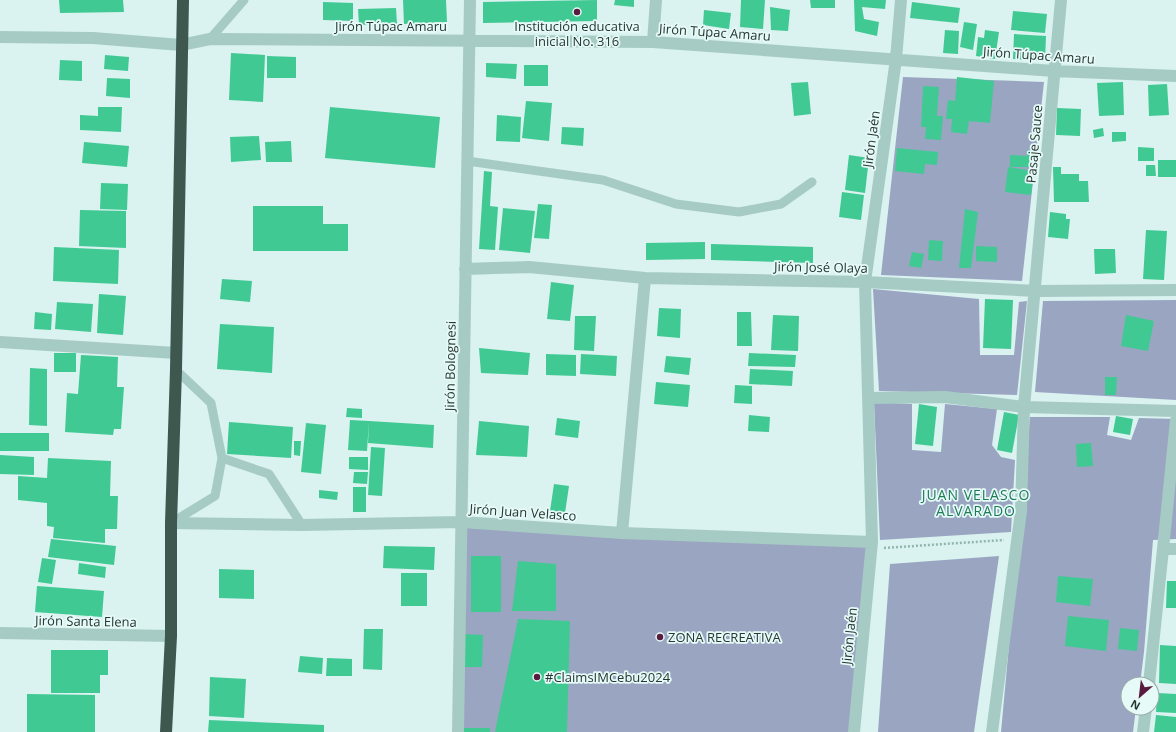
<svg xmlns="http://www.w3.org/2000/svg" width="1176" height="732" font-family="'Open Sans',sans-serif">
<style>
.green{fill:#9aa5c2}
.building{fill:#41c994}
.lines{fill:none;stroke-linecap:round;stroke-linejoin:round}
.path{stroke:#90b6af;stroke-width:2.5;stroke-dasharray:2 2;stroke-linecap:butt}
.lane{stroke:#a6cbc4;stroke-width:9}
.street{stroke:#a6cbc4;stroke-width:12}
.highway{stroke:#3e574f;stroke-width:12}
.poi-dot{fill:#591b3e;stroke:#e6faf8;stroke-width:1.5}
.labels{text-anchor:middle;stroke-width:3.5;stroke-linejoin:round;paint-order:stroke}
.street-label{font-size:13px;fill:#273631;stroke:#e6faf8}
.poi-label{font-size:13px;fill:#273631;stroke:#e6faf8;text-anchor:start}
.neighbourhood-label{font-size:14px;letter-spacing:1px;fill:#1d7b56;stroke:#e6faf8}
</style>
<rect width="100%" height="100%" fill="#daf2f0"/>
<path class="green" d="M903,77L1044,82L1022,281L881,275Z
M873,289L979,299L980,355H1014L1019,302L1027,301L1017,395L879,391Z
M1176,300V400L1035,392L1043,301Z
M874,402L912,404V450L941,452L945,404L997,409L992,445L1001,457L1015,460L1011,532L880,540Z
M1030,417H1110L1107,435L1131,440L1139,418L1176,419V539L1153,540L1144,652L1140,684H1128V708H1136L1133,732H1001Z
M461,522L872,542L854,732H455Z
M999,556L974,732H878L890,564Z"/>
<path class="building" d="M59,0H123L124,12L60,13Z
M403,0H446L447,22L404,24Z
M597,0V21L483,23V2Z
M615,0H634V7L614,5Z
M741,0H765L763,29L740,27Z
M810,0H835V8H811Z
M854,0H886L885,9L862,7L864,19L879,22L877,36L855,31Z
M323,2L353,3V21L323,20Z
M912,2L960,8L958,23L910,18Z
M770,7L790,10L788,31L771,30Z
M396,8L397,24L359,25L358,9Z
M704,10L731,13L729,29L703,25Z
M1013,11L1047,14L1045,33L1011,30Z
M964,22L977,24L973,50L960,47Z
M945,30L959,31L958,54L943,53Z
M985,30L999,32L995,59L976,56L978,37L984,38Z
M1014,34L1046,36L1045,61L1013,59Z
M231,53L265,55L263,102L229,100Z
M105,55L129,57L128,71L104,69Z
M267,56L296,57V78H267Z
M60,60L82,61V81L59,80Z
M486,63L517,64L516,79L486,77Z
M524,65H548V86H524Z
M957,77L994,81L990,123L969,121L967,134L951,132L952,119H946L948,100L955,101Z
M107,78L130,79V98L106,96Z
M808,82L811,114L794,116L791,83Z
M1123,82L1124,115L1099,116L1097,83Z
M1167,84L1169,115L1149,116L1148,85Z
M923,86L939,87L937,116H943L941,140L925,139L926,127H921Z
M526,101L552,103L549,141L522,138Z
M98,107H122L121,132L80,130V115L98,116Z
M330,107L440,117L435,168L325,158Z
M1057,108L1081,109L1080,136L1056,135Z
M497,115L521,117L520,142L496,141Z
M562,127L584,128L583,146L561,144Z
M1103,128L1104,136L1094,138L1093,130Z
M1112,132H1126V141L1112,142Z
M259,136L261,160L231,162L230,137Z
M291,141L292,162H266L265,142Z
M84,142L129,146L127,167L82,163Z
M1138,147L1154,148V161H1138Z
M897,148L938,152L937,165L925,164L924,174L895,171Z
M1027,150H1037V167H1010V155L1027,156Z
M849,155L869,158L865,193L845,190Z
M1158,160H1176V177H1158Z
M1146,165H1155L1156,176H1146Z
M1008,167L1034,171L1031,195L1005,192Z
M1053,167H1061V174H1079V181H1088L1089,202H1054Z
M484,171L492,172L490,206L498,207L495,250L479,249Z
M101,183L128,184L127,210L100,209Z
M842,192L864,195L861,220L839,217Z
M538,204L552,205L549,239L534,238Z
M253,206H323V224H348V251H253Z
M503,208L535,211L530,253L499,250Z
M965,209L978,212L971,268H959Z
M80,210L126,211V248L79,246Z
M1050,212L1066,214V219H1070L1068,239L1048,237Z
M1146,230L1167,231L1164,280L1143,279Z
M929,240L943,241L942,261L928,260Z
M705,242V259L646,260V243Z
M711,244L813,247V263L711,260Z
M976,246L997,247V262L976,261Z
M54,247L119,250L118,284L53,281Z
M1094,249H1115L1116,273L1095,274Z
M912,252L924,254L921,268L909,266Z
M222,279L252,281L250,302L220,299Z
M551,282L574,285L570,321L547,319Z
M99,294L126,296L123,335L97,333Z
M985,299L1013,300L1011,349L983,348Z
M57,302L93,304L91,332L55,329Z
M659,308L681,309L680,338L657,336Z
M35,312L52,314L51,330L34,329Z
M737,312H751L752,346H737Z
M773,315L799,316L798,351L771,350Z
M1126,315L1154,321L1148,351L1121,346Z
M575,316H596L594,351L574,350Z
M220,324L274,327L272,373L217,369Z
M479,348L530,353L528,375L481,373Z
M54,353H76V372H54Z
M749,353L796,355L795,367L748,366Z
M546,354L576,355V376L546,375Z
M581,354L617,356L616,376L580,374Z
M81,355L118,357L117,387H124L121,429H114L113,435L65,432L67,393L78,394Z
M666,356L691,358L689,375L664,372Z
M30,368L47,369V426L29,425Z
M750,369L793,371L792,386L749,384Z
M1105,377H1117L1116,395H1105Z
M656,382L690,385L688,407L654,404Z
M735,385L752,386V404L734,403Z
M919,404L937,407L933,446L915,444Z
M347,408L362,409V418L346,417Z
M1004,412L1019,415L1012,453L997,450Z
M749,415L770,417L769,432L748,431Z
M1116,416L1133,419L1130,435L1113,432Z
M557,418L580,421L578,438L555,435Z
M350,420L369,421L367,451L348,450Z
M369,421L434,425L433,448L368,443Z
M479,421L529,426L527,457L476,455Z
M229,422L293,427L291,458L227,454Z
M306,423L326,425L321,474L301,472Z
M0,433H49V451H0Z
M294,441H301L300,456L294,455Z
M1091,443L1093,466L1077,467L1076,444Z
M371,447L385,448L382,496L368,495Z
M0,455L34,457V475L0,474Z
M349,457H368V470L349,469Z
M48,458L111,461L110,496H118L117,529H105V543L53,538L54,527L47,526V503L18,500V476L47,478Z
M354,472H368L367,484L353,483Z
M554,484L569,486L565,513L550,511Z
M353,487H366V512H353Z
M319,490L338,492L337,500L319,498Z
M51,539L116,546L114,565L48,557Z
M384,546L435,547L434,570L383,568Z
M471,556H501V612H471Z
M42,558L56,560L52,584L38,582Z
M518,561L556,564V611H512Z
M79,563L106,567L105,578L78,574Z
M219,569L254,570V599L219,598Z
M401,573H427V606H401Z
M1058,576L1093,579L1090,606L1056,602Z
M1167,581H1176V608H1166Z
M37,586L104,591L102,617L35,612Z
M1068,616L1109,620L1106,651L1065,646Z
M518,619L570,621L567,732H495Z
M1120,628L1139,630L1137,651L1118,649Z
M364,629H383L382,670L363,669Z
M462,634L483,635L482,667H462Z
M1160,645L1176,646V684L1159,683Z
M51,650H108V675H100V693H51Z
M300,656L323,658L322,674L298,672Z
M327,658L352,659V676H326Z
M210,677L246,679L244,718L209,716Z
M1157,693L1176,694V713L1156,712Z
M27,694L95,695V732H27Z
M1156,715L1176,717V732H1154Z
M209,720L324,725V732H208Z
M462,728H490V732H462Z"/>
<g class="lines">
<path class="path" d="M884,548L1004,540"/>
<path class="lane" d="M210,39L244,0
M467,161L603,180L676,204L739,212L781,204L812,182
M176,370L211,403L222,458L269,474L302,525
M171,523L215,496L222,458"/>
<path class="street" d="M0,37L93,38L181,45L210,39L653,42L1054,71L1176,76
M653,42L656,0
M465,269L529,267L645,278L865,282L1036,291L1176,290
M0,342L176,353
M869,398L945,397L1024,407L1176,411
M1176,420L1163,549H1176
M171,523L302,525L461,522L622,533L872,542
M622,533L645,278
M0,633L171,636
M1149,684L1163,549
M458,732L470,0
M854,732L872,542L865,282L896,59L901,0
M992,732L1021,511L1024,407L1061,0
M1143,732L1146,708"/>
<path class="highway" d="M166,732L171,636V523L176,370L183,0"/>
</g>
<g class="poi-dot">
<circle cx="577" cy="12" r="4"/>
<circle cx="660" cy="637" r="4"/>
<circle cx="537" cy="677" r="4"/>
</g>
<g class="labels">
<g class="street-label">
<text x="391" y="31">Jirón Túpac Amaru</text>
<text transform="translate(715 32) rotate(4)" y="5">Jirón Túpac Amaru</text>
<text transform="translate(1039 55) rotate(4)" y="5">Jirón Túpac Amaru</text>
<text transform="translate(871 139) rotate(-82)" y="5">Jirón Jaén</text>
<text transform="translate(1034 144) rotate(-85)" y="5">Pasaje Sauce</text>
<text transform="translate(821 267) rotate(1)" y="5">Jirón José Olaya</text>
<text transform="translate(450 366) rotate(-89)" y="5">Jirón Bolognesi</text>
<text transform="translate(523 512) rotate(4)" y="5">Jirón Juan Velasco</text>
<text transform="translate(86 621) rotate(1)" y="5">Jirón Santa Elena</text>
<text transform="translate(849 636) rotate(-84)" y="5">Jirón Jaén</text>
</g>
<g class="poi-label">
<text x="577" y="31" text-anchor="middle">Institución educativa<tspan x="577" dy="15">inicial No. 316</tspan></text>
<text x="668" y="642">ZONA RECREATIVA</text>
<text x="545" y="682">#ClaimsIMCebu2024</text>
</g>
<g class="neighbourhood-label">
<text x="976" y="500">JUAN VELASCO<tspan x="976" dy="16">ALVARADO</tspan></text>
</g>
</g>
<g transform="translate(1140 696) rotate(208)"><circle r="19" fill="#e6faf8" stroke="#9aaca8"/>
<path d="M0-3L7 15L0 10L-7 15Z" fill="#591b3e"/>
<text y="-6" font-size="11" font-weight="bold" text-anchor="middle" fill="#273631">N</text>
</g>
</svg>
